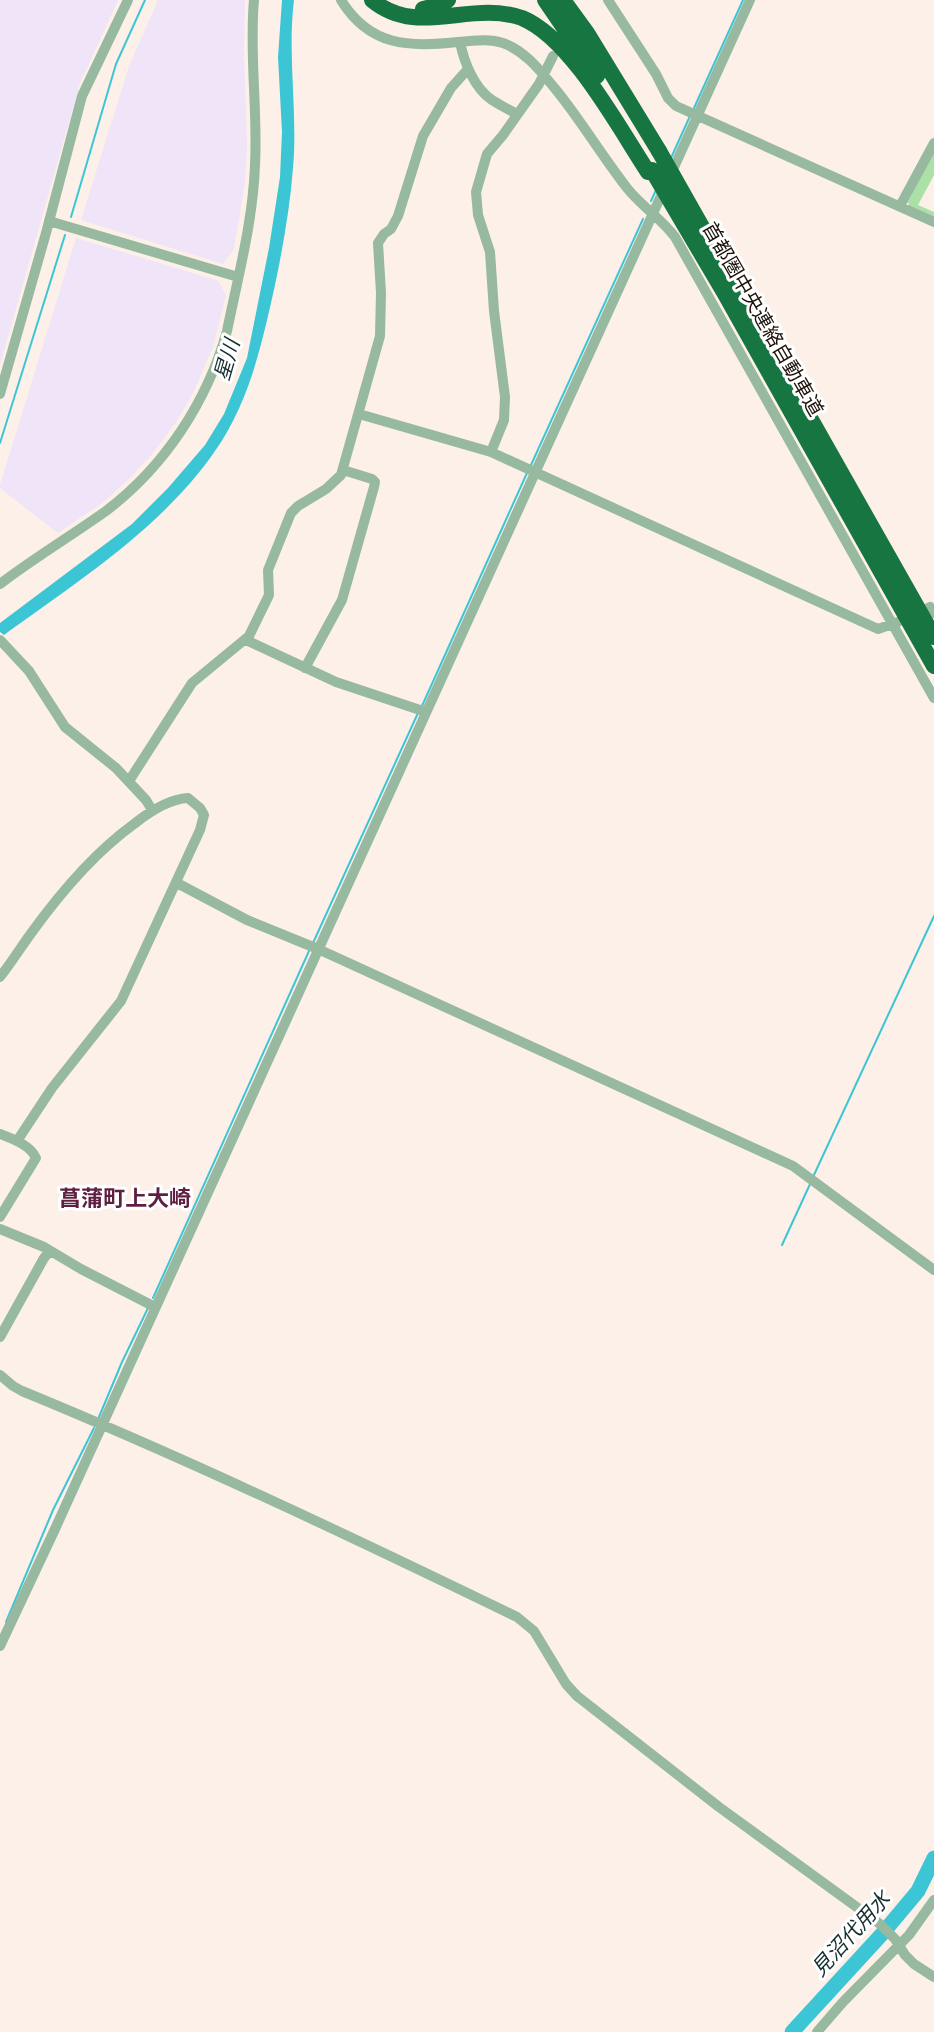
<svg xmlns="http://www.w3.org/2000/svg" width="934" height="2032" font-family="'Archivo Narrow','Noto Sans JP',sans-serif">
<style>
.industrial{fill:#efe4f8}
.green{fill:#abe1a6}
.water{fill:#3cc6d5}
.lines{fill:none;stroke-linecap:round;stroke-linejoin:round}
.stream{stroke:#3cc6d5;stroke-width:2}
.river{stroke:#3cc6d5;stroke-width:15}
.minor{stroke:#96b9a0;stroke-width:10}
.highway{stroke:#177542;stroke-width:16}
.highway-bridge{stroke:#177542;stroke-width:16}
.labels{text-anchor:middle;stroke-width:6;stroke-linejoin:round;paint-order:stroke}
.street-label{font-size:20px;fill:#1c120a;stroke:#fff}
.water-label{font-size:21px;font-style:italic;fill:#182f32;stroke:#fff}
.quarter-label{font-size:22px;font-weight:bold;fill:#5e1f41;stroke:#fff}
</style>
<rect width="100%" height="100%" fill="#fcf0e8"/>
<path class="industrial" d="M0,0H118L80,83L0,365Z
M158,0H245L244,47L247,148L245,182L234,249L223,264L81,220L129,66Z
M76,238L216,280L219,282L226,295L213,347L193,393L176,422L153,453L128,480L102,503L58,533L0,488V485Z"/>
<path class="green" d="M934,151V175L918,205L934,212V217L909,206L908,202Z"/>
<path class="water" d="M282,0H294C287,56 298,112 293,168C290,207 283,247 275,285C262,343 250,401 215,451C162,528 78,581 4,635L0,632V623L132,524L168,488L205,445L224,414L247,358L269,248L280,177L282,132L278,57Z"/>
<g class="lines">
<path class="stream" d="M694,108L743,0
M671,158L690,116
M651,201L656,190
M71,217L116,64L145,0
M0,443L65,235
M531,465L643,219
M422,706L527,473
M313,943L418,713
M813,1177L934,916
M782,1245L811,1182
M153,1298L309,951
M99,1417L122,1362L148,1308
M6,1622L53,1510L94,1428"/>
<path class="river" d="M792,2032L882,1934L918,1891L934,1858"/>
<path class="minor" d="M341,0C370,47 409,47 458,42C473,41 488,38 503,43C527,52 541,72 557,91C582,122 602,156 627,188C641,206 661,218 675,237L934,698
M608,0L656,74L668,98L676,106L934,222
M460,42C464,62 474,88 492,100C500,105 509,110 517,114
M900,206L934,143
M49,221L238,277
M0,394L46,233L82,96L128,0
M359,414L491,452L878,629L898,622
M491,452L504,420L505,397L494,311L490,252L478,215L476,192L487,154L503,135L539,84L553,56
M0,584C34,558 71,536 106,511C165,466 207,402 227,331C238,277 253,221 255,165C258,110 249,55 254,0
M915,614L930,607L934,613
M0,640L29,671L65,727L116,768L146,800L152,810
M246,640L336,682L426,712
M305,668L342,600L374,487L375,482L372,479L343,470
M129,781L192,683L249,636L269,595L268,570L291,513L298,506L326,489L341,475L380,336L381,293L378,243L384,234L391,229L398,216L423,136L451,88L468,69
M177,883L247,920L318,949L793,1166L934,1270
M0,977C11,963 21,947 32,932C61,892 94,853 134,824C149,812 168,799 188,798L200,808L204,815L200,830L121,1001L52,1088L17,1141
M0,1134C13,1139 30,1145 36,1158L0,1217
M0,1229L44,1247L81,1269L155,1307
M0,1337L44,1258L50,1251
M0,1375L13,1386L22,1391C190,1460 354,1538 517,1617L534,1631L566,1684L577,1696L719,1807L880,1924L895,1939L905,1955L914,1964L934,1977
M0,1646L55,1529L750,0
M817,2032L843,2002L909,1935L934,1900"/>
<path class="highway" d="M372,0C418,38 469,0 522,18C571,38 619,128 648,172
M545,0L597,76
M563,0L587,33L659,151
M423,9L436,6L448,0"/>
<path class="highway-bridge" d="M659,151L934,637
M652,170L725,294L934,666"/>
</g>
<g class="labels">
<g class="street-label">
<text transform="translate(763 319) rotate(60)" y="7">首都圏中央連絡自動車道</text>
</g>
<g class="water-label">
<text transform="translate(227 360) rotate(-74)" y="7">星川</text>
<text transform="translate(851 1934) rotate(-48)" y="7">見沼代用水</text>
</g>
<g class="quarter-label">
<text x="125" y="1206">菖蒲町上大崎</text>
</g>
</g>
</svg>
